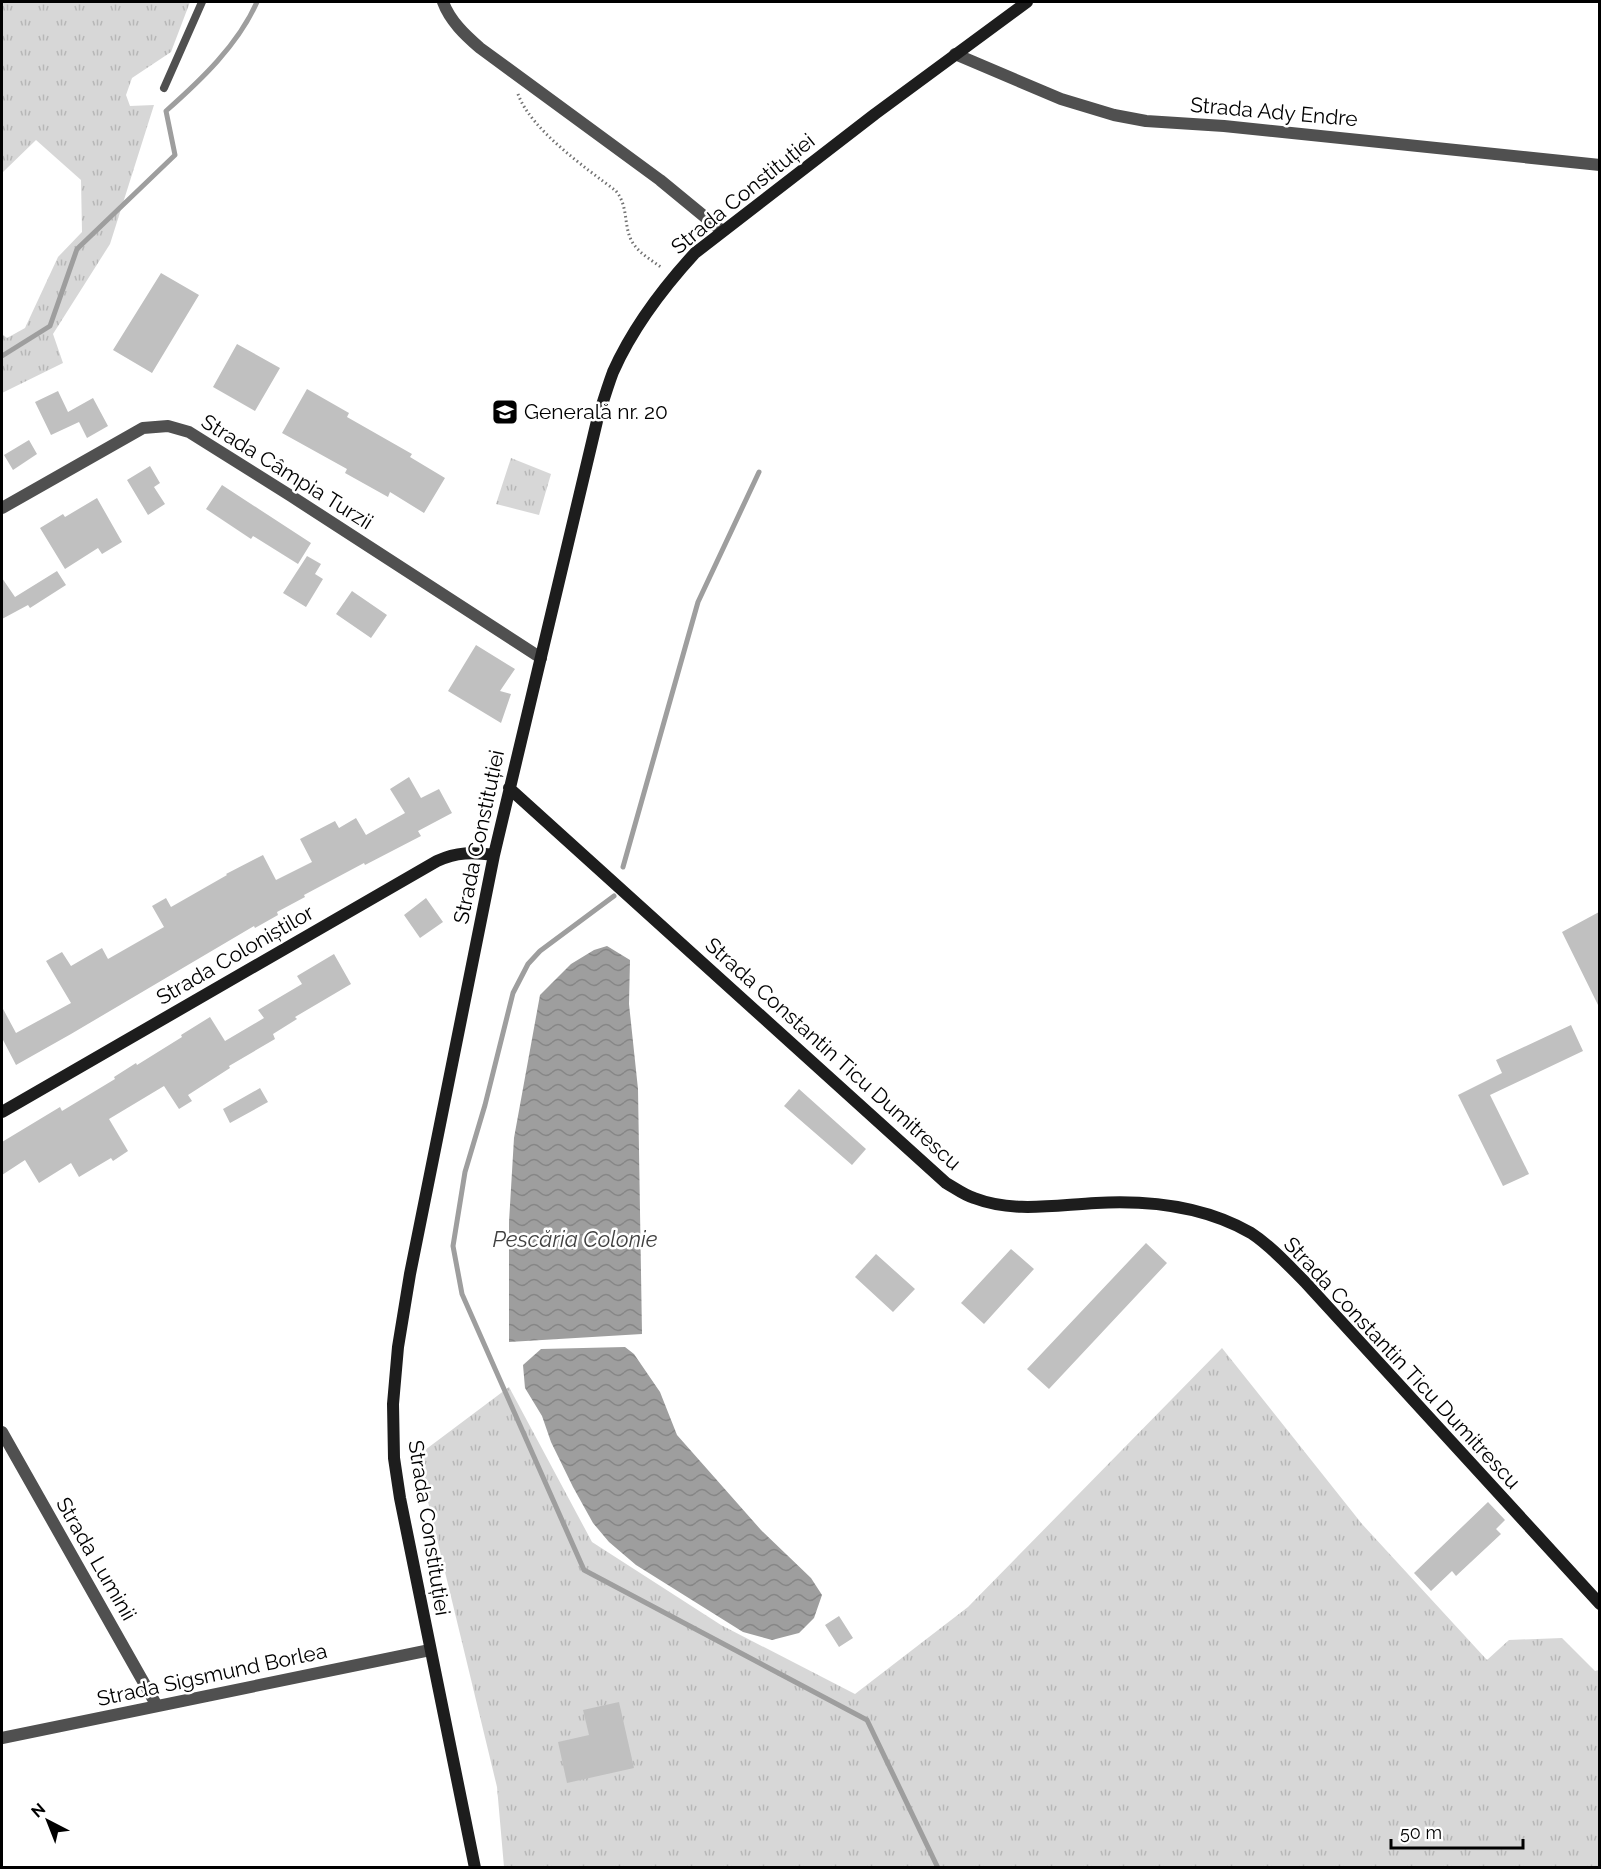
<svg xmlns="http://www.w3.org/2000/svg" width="1601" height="1869" font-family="Raleway,sans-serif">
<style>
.grass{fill:url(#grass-tufts)}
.water{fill:url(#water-waves)}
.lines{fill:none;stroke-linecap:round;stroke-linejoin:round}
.stream{stroke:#9e9e9e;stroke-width:5}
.building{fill:#c0c0c0}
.path{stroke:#727272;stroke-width:3;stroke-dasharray:1.5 3;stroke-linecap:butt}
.lane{stroke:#505050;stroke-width:8}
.street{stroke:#505050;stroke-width:12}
.secondary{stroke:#1d1d1d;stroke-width:12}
.labels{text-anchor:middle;stroke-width:5;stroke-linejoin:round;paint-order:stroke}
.street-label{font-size:21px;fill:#000;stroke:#fff}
.poi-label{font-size:21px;fill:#000;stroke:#fff;text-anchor:start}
.water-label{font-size:22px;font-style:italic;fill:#3f3f3f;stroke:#fff}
</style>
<defs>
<pattern id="grass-tufts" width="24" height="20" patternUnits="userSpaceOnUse" patternTransform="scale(1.5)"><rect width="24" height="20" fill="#d7d7d7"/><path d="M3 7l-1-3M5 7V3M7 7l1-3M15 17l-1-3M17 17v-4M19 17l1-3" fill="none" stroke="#b7b7b7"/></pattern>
<pattern id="water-waves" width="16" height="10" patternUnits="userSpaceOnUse" patternTransform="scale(1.5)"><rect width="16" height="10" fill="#9e9e9e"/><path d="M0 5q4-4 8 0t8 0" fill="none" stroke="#868686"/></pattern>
</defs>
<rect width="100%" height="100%" fill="#fff"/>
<path class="grass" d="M2,2H190L171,52L132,78L126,95L130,106L154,105L110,244L53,334L63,363L2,393V334L7,338L25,328L58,257L82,232L81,180L36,140L2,173Z
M511,458L551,474L539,515L496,504Z
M1222,1348L1362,1524L1487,1660L1509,1640L1562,1638L1595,1671L1599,1670V1867H504L497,1787L417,1456L509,1387L592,1542L721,1625L855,1694L968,1607Z"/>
<path class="water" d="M607,946L630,960L629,1004L638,1089L642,1334L509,1342V1222L514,1138L540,995L571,964L594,950Z
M625,1347L634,1354L660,1392L677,1435L761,1530L811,1578L822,1595L814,1618L799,1633L772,1640L743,1632L636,1565L609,1542L593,1523L573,1487L551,1442L542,1416L525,1388L523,1365L541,1349Z"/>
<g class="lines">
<path class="stream" d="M2,356L50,326L77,249L175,155L166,111C201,80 238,45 257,2
M623,867L698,602L759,472
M614,896L540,951L528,964L513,993L485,1105L465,1172L453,1246L462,1294L584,1570L867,1720L938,1868"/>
</g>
<path class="building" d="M161,273L199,295L152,373L113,350Z
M237,344L280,368L255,411L213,387Z
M307,389L349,413L347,417L412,454L410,457L445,478L424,513L390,492L388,497L345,473L347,469L282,433Z
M58,391L68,412L93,398L108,426L87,438L79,422L51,435L35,402Z
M29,440L37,454L13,470L4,455Z
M150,466L160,483L154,487L165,504L148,515L127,480Z
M222,485L311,543L298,564L253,536L251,539L206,509Z
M97,498L122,542L102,554L98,548L65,569L40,528L63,514L65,517Z
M307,556L321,564L315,574L323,579L306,607L283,593Z
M57,571L66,585L30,608L28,605L2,619V578L15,597Z
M352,591L387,615L371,638L336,614Z
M476,645L515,669L500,691L511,694L501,723L448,691Z
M409,777L421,798L439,789L452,813L418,831L421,836L365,865L364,863L304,895L305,897L277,912L278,915L255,928L254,926L71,1034L16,1065L2,1038V1007L16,1033L71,1003L46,961L62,952L71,966L102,948L108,959L164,927L152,906L166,898L171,907L227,875L226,874L263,855L276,880L312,862L300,839L335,821L339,828L356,818L366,835L405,813L390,789Z
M426,898L443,922L420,938L404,915Z
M1599,912V1007L1562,932Z
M334,954L351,984L295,1017L297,1019L273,1034L275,1039L229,1066L230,1068L188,1095L192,1101L179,1109L164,1086L109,1119L128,1151L113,1161L111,1158L79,1177L71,1163L39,1183L25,1160L2,1175V1142L60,1107L62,1111L115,1079L114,1077L136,1063L137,1065L182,1037L181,1035L210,1017L225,1041L264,1018L258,1010L302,984L297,976Z
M1571,1025L1583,1051L1490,1095L1529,1174L1503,1186L1458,1095L1502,1073L1496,1060Z
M260,1088L268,1102L230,1123L223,1109Z
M799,1089L866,1149L852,1165L784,1106Z
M1146,1243L1167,1263L1049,1389L1027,1369Z
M1011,1249L1034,1269L984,1324L961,1303Z
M876,1254L915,1289L893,1312L855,1277Z
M1488,1502L1505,1520L1496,1529L1501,1534L1456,1576L1452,1571L1431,1591L1414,1573Z
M839,1616L853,1638L839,1647L825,1625Z
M619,1702L634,1768L567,1783L558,1742L589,1735L583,1710Z"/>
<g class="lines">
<path class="path" d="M518,94C531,130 586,168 616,191C630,208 622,230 635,246C642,255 653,261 662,268"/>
<path class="lane" d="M164,88L202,2"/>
<path class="street" d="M443,2C450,21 465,35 480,48L660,180L722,231
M955,54L1061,99L1114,115L1146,121L1224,126L1600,165
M2,508L143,428L168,426L189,432L291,496L541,658
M2,1432L157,1706
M2,1738L430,1650"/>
<path class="secondary" d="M509,788L946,1183C955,1188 964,1195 974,1198C1013,1213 1055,1205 1096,1203C1149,1200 1204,1206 1251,1233C1271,1246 1288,1265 1305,1282L1600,1604
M2,1112L437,861C457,852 472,852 494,855
M475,1868L400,1498L394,1458L393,1404L398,1347L410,1274L494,855L597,421C602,405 607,388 613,372C633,327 662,289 695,253L875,114L1027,2"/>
</g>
<defs>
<symbol id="school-square" viewBox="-11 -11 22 22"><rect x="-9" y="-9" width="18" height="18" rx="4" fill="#000" stroke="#fff"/><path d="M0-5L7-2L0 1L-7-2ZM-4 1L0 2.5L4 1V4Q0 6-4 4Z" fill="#fff"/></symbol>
</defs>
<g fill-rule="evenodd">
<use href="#school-square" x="490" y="397" width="30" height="30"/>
</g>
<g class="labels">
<g class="street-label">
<text transform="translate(1274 112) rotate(5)" y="7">Strada Ady Endre</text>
<text transform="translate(743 194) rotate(-39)" y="7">Strada Constituției</text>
<text transform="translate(287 472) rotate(32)" y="7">Strada Câmpia Turzii</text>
<text transform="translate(479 837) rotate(-78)" y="7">Strada Constituției</text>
<text transform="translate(235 955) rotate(-30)" y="7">Strada Coloniștilor</text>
<text transform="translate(833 1054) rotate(42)" y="7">Strada Constantin Ticu Dumitrescu</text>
<text transform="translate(1402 1363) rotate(47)" y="7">Strada Constantin Ticu Dumitrescu</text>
<text transform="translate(429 1528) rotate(81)" y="7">Strada Constituției</text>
<text transform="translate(96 1559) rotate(60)" y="7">Strada Luminii</text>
<text transform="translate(212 1675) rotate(-12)" y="7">Strada Sigsmund Borlea</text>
</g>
<g class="poi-label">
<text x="524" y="419">Generală nr. 20</text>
</g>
<g class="water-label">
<text x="575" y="1247">Pescăria Colonie</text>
</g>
</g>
<rect width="1601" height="1869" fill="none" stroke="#000000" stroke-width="6"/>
<g transform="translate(48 1821) rotate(318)" stroke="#ffffff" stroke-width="4.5" paint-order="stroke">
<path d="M0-4.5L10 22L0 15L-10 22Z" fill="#000000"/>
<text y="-9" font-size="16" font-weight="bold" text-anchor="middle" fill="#000000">N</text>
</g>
<path d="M1391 1839v9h132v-9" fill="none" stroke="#000000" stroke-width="3"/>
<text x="1400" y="1839" font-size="18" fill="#000000" stroke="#ffffff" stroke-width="4.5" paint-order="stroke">50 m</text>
</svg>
